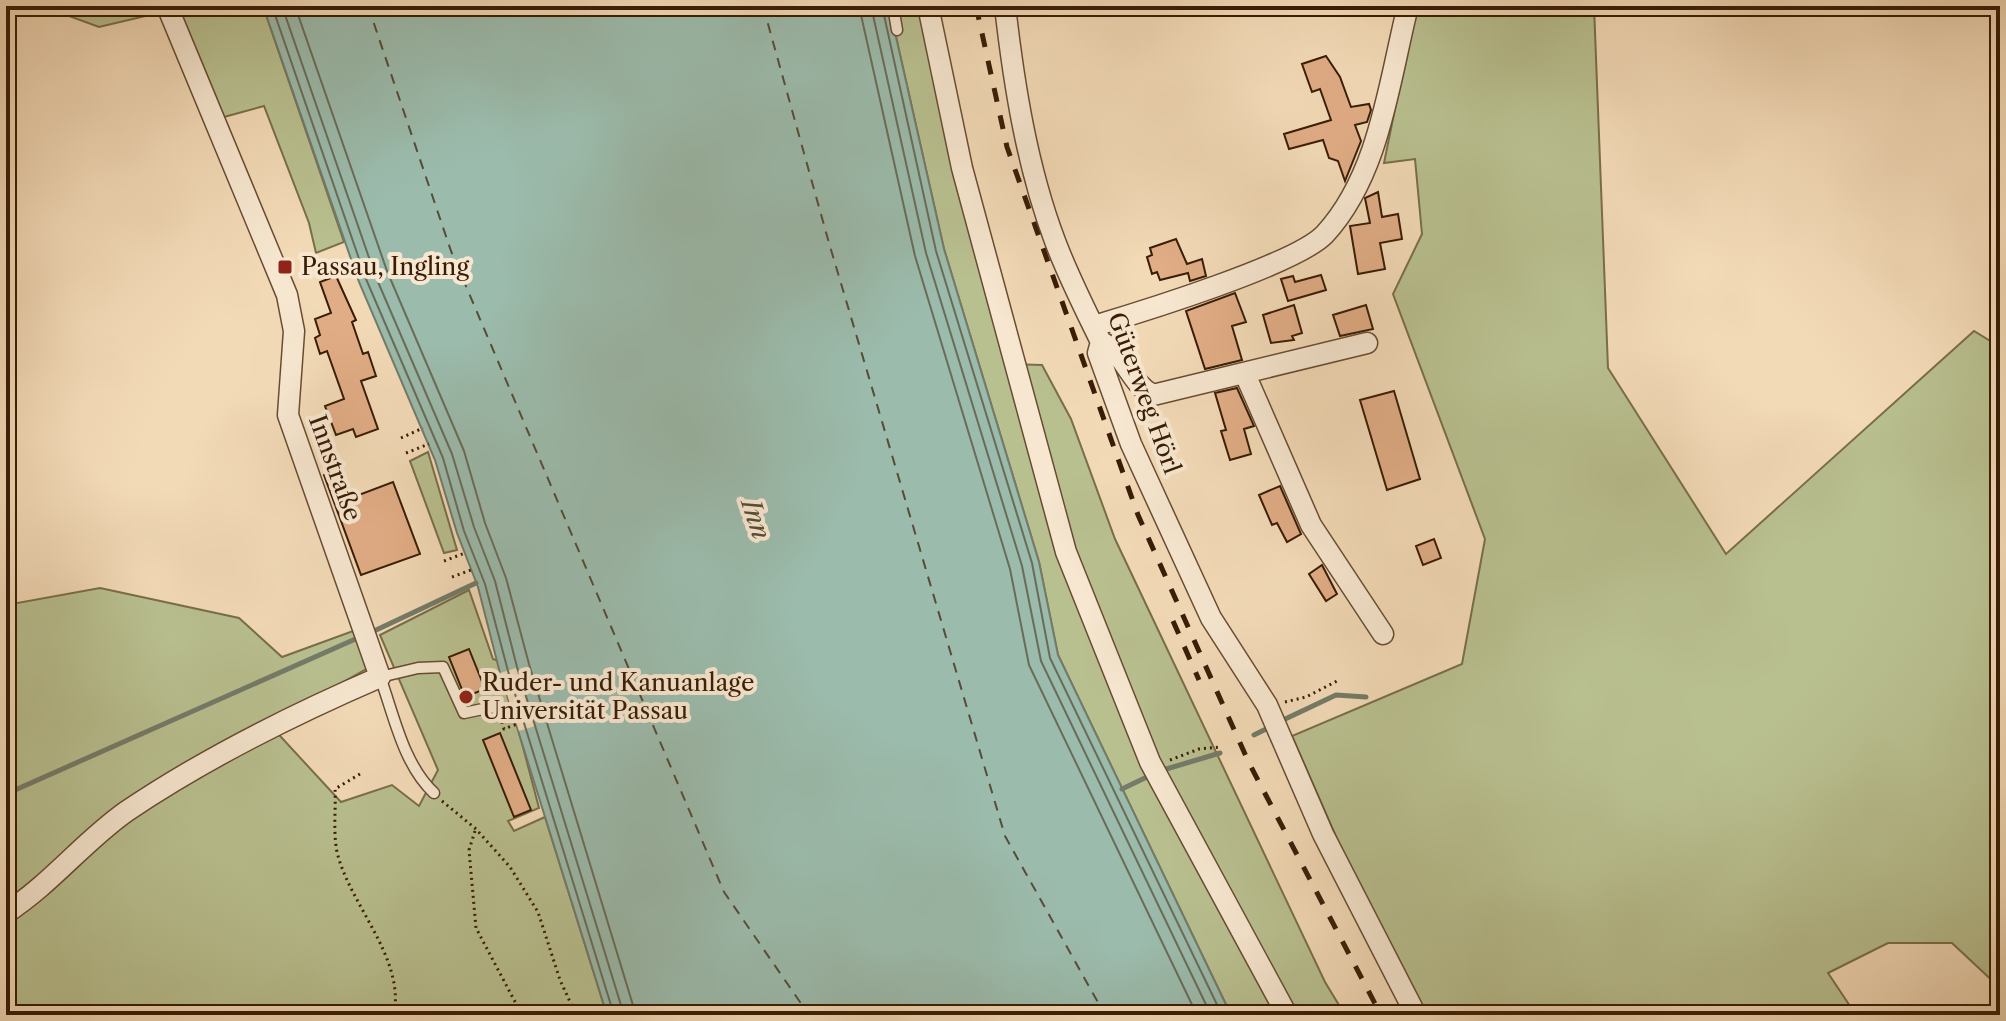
<svg xmlns="http://www.w3.org/2000/svg" width="2006" height="1021" font-family="'Libre Caslon Text',serif">
<style>
.green{fill:#b9c090;stroke:#796e4a;stroke-width:2}
.water{fill:#9bbbac;stroke:#747b69;stroke-width:2}
.pier{fill:#f3dab7}
.lines{fill:none;stroke-linecap:round;stroke-linejoin:round}
.shore{stroke:#6a6c58;stroke-width:2}
.stream{stroke:#747b69;stroke-width:5}
.ferry{stroke:#564c37;stroke-width:2;stroke-dasharray:10 8;stroke-linecap:butt}
.building{fill:#e1ad86;stroke:#391c05;stroke-width:2}
.service-casing{stroke:#684c32;stroke-width:13}
.minor-casing{stroke:#684c32;stroke-width:23}
.path{stroke:#391c05;stroke-width:3;stroke-dasharray:2 4;stroke-linecap:butt}
.service{stroke:#f7e7d0;stroke-width:10}
.minor{stroke:#f7e7d0;stroke-width:20}
.rail{stroke:#391c05;stroke-width:5;stroke-dasharray:14 14;stroke-linecap:butt}
.poi-dot{fill:#8f2418;stroke:#f7e7d0;stroke-width:3}
.labels{text-anchor:middle;stroke-width:8;stroke-linejoin:round;paint-order:stroke}
.poi-label{font-size:24px;fill:#391c05;stroke:#f7e7d0;text-anchor:start}
.street-label{font-size:24px;fill:#391c05;stroke:#f7e7d0}
.water-label{font-size:26px;font-style:italic;fill:#564c37;stroke:#f7e7d0}
</style>
<rect width="100%" height="100%" fill="#f3dab7"/>
<filter id="stains"><feTurbulence type="fractalNoise" baseFrequency=".0025" numOctaves="4"/><feColorMatrix values="0 0 0 0 .2 0 0 0 0 .09 0 0 0 0 .02 0 0 0 .5 -.17"/></filter>
<radialGradient id="worn" r=".72"><stop offset=".6" stop-color="#630" stop-opacity="0"/><stop offset="1" stop-color="#630" stop-opacity=".3"/></radialGradient>
<path class="green" d="M50,6H152L150,15L99,27L55,11Z
M178,6H263L344,242L316,253L309,223L264,106L224,117Z
M889,6H923L1012,364L1042,365L1071,419L1115,539L1325,982L1345,1015H1231L1058,655L1039,562L944,249Z
M1416,6H1594L1608,368L1726,554L1974,331L2000,347V988L1952,943H1888L1828,973L1856,1015H1427L1370,914L1292,736L1462,664L1485,539L1393,294L1422,234L1415,159L1384,163Z
M428,452L457,550L444,553L410,461Z
M100,588L239,618L282,657L353,631L368,668L269,724L341,802L392,785L419,806L438,770L380,635L469,590L493,659L516,668L519,732L539,808L508,821L514,831L545,817L607,1015H6V605Z"/>
<path class="water" d="M263,6H889L944,249L1039,562L1058,655L1231,1015H607L500,673L478,587L457,533L435,460L359,282Z"/>
<path class="pier" d="M516,668L535,726L519,731L500,673Z"/>
<g class="lines">
<path class="shore" d="M272,6L366,279L443,458L464,531L485,584L508,671L614,1015
M282,6L375,275L452,454L474,527L495,581L517,667L624,1015
M295,6L387,271L464,451L485,523L506,578L529,664L636,1015
M859,6L915,256L1010,569L1029,665L1197,1015
M871,6L926,253L1022,566L1041,661L1211,1015
M882,6L936,251L1032,563L1050,658L1222,1015"/>
<path class="stream" d="M374,631L476,583
M1281,721L1336,695L1366,697
M1254,735L1272,726
M1163,770L1220,753
M1122,789L1149,776
M6,794L360,637"/>
<path class="ferry" d="M368,6L451,251L724,892L809,1015
M763,6L829,243L1005,836L1105,1015"/>
</g>
<path class="building" d="M1326,56L1340,77L1351,107L1369,104L1371,110L1367,122L1355,125L1361,141L1345,181L1338,161L1329,158L1323,140L1289,149L1284,134L1331,120L1320,89L1312,92L1302,64Z
M1378,192L1382,217L1398,214L1402,239L1380,243L1385,269L1358,274L1350,226L1370,223L1365,198Z
M1176,239L1187,264L1202,259L1206,276L1190,281L1188,273L1160,280L1157,272L1152,274L1147,257L1152,255L1150,248Z
M1321,275L1326,290L1288,301L1281,279L1293,276L1295,282Z
M336,276L356,320L352,322L363,354L368,352L376,376L361,381L378,429L356,437L353,429L336,435L325,406L344,399L327,351L320,354L315,338L320,335L315,319L331,313L320,282Z
M1235,293L1246,322L1232,326L1242,360L1205,369L1186,311Z
M1294,305L1302,333L1292,336L1294,340L1271,343L1263,315Z
M1366,305L1373,329L1340,336L1333,315Z
M1237,388L1254,426L1244,429L1251,454L1230,460L1221,431L1226,430L1215,393Z
M1394,391L1420,479L1387,490L1360,400Z
M340,469L351,498L393,482L420,554L361,575L324,475Z
M1280,486L1301,534L1287,542L1277,523L1272,525L1259,495Z
M1434,539L1441,558L1423,565L1416,546Z
M1322,565L1337,594L1326,601L1309,574Z
M469,649L485,689L465,697L449,657Z
M500,733L531,810L514,817L483,740Z"/>
<g class="lines">
<defs>
<path id="service" d="M893,6L897,30
M434,793C403,764 394,715 380,677L418,668L443,667L464,713L497,706"/>
<path id="minor" d="M928,6L962,168L1066,552L1150,762L1287,1015
M1005,6C1014,85 1027,167 1055,241C1068,276 1085,309 1101,342L1098,353L1131,444L1211,618L1267,705L1323,834L1416,1015
M1094,326C1141,312 1297,264 1325,234C1380,174 1389,81 1408,6
M1101,342C1124,351 1130,384 1153,395L1367,343
M1245,374L1311,525L1383,634
M6,913C52,883 84,841 127,811C207,757 292,715 380,677L288,415L294,331L287,295L167,6"/>
</defs>
<use href="#service" class="service-casing"/>
<use href="#minor" class="minor-casing"/>
<path class="path" d="M401,438L423,428
M406,453L429,444
M444,561L465,553
M452,577L471,570
M1285,702L1306,697L1339,680
M500,716L504,729L517,724
M504,717L514,714
M1170,760L1199,749L1220,747
M360,774L335,789C336,809 333,832 337,852C350,906 405,957 394,1015
M442,801L476,829L510,867L538,912L560,980L576,1015
M475,831L469,850L476,928L522,1015"/>
<use href="#service" class="service"/>
<use href="#minor" class="minor"/>
<path class="rail" d="M976,6L1007,147L1138,515L1249,763L1381,1015
M1173,621L1199,680"/>
</g>
<g class="poi-dot">
<rect x="277" y="259" width="16" height="16" rx="4"/>
<circle cx="466" cy="697" r="8"/>
</g>
<g class="labels">
<g class="poi-label">
<text x="301" y="275">Passau, Ingling</text>
<text x="482" y="691">Ruder- und Kanuanlage<tspan x="482" dy="28">Universität Passau</tspan></text>
</g>
<g class="street-label">
<text transform="translate(1144 393) rotate(70)" y="8">Güterweg Hörl</text>
<text transform="translate(335 468) rotate(70)" y="8">Innstraße</text>
</g>
<g class="water-label">
<text transform="translate(756 519) rotate(72)" y="9">Inn</text>
</g>
</g>
<rect width="2006" height="1021" fill="none" stroke="#f3dab7" stroke-width="32"/>
<rect x="8" y="8" width="1990" height="1005" fill="none" stroke="#391c05" stroke-width="4"/>
<rect x="16" y="16" width="1974" height="989" fill="none" stroke="#391c05" stroke-width="2"/>
<rect width="100%" height="100%" filter="url(#stains)"/>
<rect width="100%" height="100%" fill="url(#worn)"/>
</svg>
